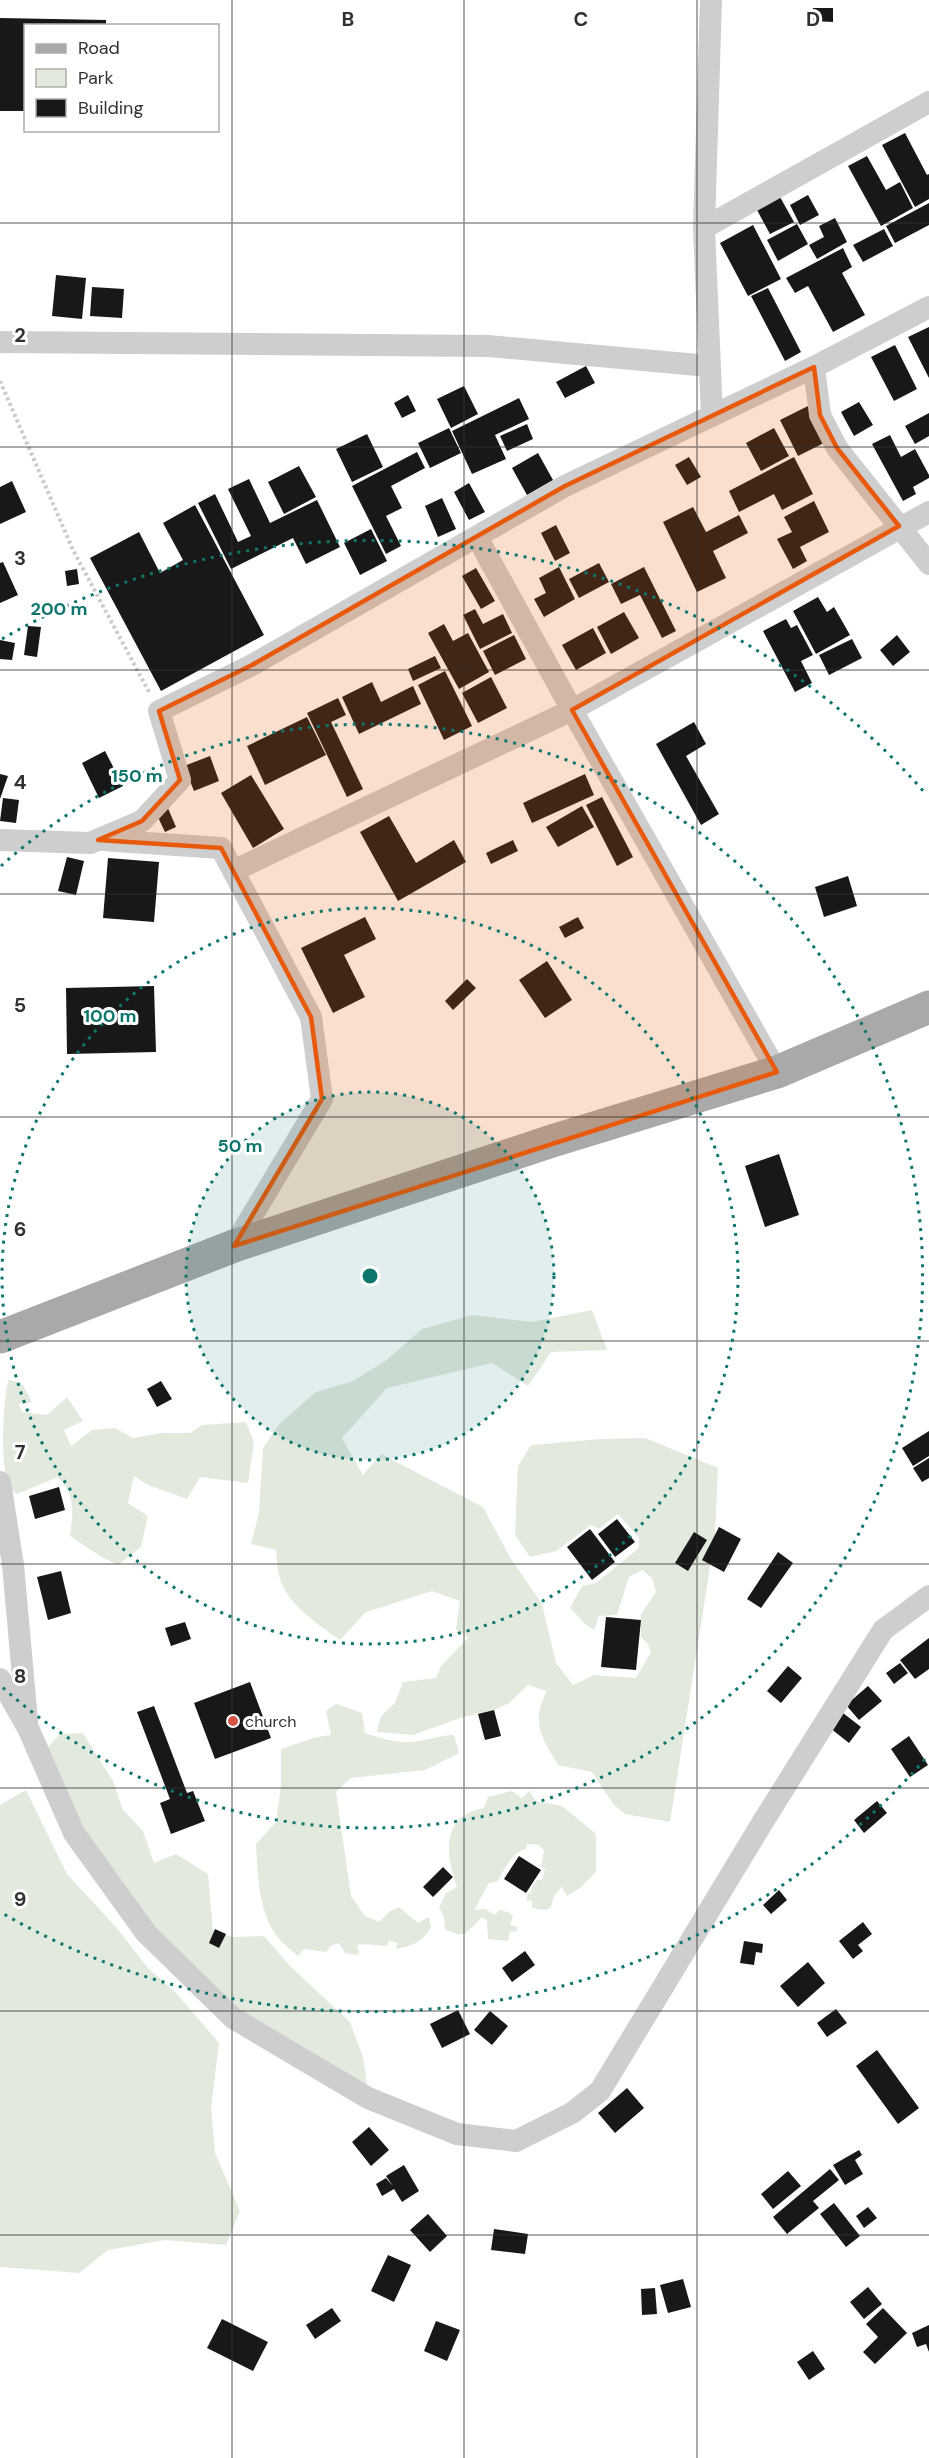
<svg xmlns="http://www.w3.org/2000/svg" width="929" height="2458" font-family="'DM Sans',sans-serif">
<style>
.green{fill:#e2eade}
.building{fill:#181818}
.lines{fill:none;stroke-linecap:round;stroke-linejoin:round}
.path{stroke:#cbcbcb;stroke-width:4;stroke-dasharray:3 3;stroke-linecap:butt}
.street{stroke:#cecece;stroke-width:22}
.primary{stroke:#a9a9a9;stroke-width:33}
.marked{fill:#e8590c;fill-opacity:0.2;stroke:#e8590c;stroke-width:4.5;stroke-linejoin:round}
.grid{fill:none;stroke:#313131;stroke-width:1.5;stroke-opacity:0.55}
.ring{fill:none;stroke:#0f766e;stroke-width:3;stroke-dasharray:3 6}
.poi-dot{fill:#d65345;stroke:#fff;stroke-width:2}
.labels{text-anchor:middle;stroke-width:6;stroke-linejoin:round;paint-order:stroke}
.poi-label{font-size:16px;fill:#313131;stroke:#fff;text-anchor:start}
.grid-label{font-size:20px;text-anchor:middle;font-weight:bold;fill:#313131;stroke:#fff;stroke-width:6;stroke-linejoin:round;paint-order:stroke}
.centre{fill:#0f766e;stroke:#fff;stroke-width:3}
.ring-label{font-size:18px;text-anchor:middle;font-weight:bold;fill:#0f766e;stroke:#fff;stroke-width:6;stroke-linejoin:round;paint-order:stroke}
</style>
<rect width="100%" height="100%" fill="#fff"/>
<path class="green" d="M592,1310L607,1350L551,1352L528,1386L492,1363L387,1388L342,1438L363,1475L381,1454L483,1507L511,1559L542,1604L556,1663L573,1685L594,1675L636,1678L651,1652L648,1644L641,1637V1614L656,1592L652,1578L642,1570L629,1577L617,1615L599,1616L594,1630L585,1624L570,1608L582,1586L596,1583L639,1548V1538L618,1514L599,1529L591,1525L556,1551L530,1557L515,1535L518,1466L531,1445L602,1439L645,1438L718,1468L715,1535L670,1822L625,1814L614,1805L592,1772L558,1765C542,1737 530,1723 547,1691L528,1685L509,1703L494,1710L460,1718L413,1735L377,1732L381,1716L395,1703L403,1682L436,1678L441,1666L468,1638L456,1629L460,1601L432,1591L366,1612L340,1640C319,1625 288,1605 280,1579C277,1570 277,1559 276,1550L251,1544L259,1513L263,1448L280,1423L316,1392L353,1381L384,1362L422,1329L473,1315L532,1322Z
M8,1380L21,1382L32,1402L19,1404L22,1412L47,1415L67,1397L83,1421L64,1430L71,1446L92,1430L115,1428L133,1438L162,1433H190L202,1425L246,1422L254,1443L248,1483L200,1477L187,1499L148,1485L134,1476L128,1503L148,1516L141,1547L118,1565L100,1556L70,1536C73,1513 76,1495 58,1477L17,1494C14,1492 9,1488 8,1484C0,1459 3,1406 8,1380Z
M336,1704L362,1713L365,1733C379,1738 397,1743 412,1742C426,1741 439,1735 454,1735L459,1753L425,1770L351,1778L336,1792L351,1896L365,1916L379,1922L390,1911L399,1907L418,1923L429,1917L431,1927C421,1943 414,1945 396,1949L397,1943L389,1940L387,1946C376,1946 367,1943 357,1945L359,1953L357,1955L345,1953L339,1943L330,1946L326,1952L304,1949L298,1956C292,1951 286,1946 280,1940C258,1915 258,1875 256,1844L276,1822L281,1785V1749L317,1737L331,1735L326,1711Z
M83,1733L113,1781L123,1810L143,1831L154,1863L176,1854L208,1874L213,1931L233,1937L264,1936L290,1966L350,2022L363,2057L367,2085L235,2014L117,1886L40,1756L60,1734Z
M26,1790L67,1874L115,1926L149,1969L176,1993L219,2043L211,2108L215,2153L240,2211L226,2245L165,2240L108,2250L79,2273L0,2267V1805Z
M512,1791L522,1798L529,1791L536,1801L562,1806L596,1834V1872L580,1888L567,1896L562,1887L554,1896L551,1907L546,1910L532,1908V1901L526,1900L528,1893L531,1894L532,1886L537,1880H542L545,1869L541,1866L544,1851L539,1845L527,1844L526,1849C513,1852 504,1869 498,1881L489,1883L474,1910L485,1909L495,1915L499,1910L508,1912L513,1916L510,1925L518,1927L516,1932L510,1931L508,1941L488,1939L487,1921L482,1917L465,1934H456L445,1929L444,1917L439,1907L446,1893L457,1887C445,1855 441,1815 484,1808L488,1797Z"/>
<path class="building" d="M813,8H833V22L812,21Z
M0,18L106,20V26H26V111H0Z
M905,133L927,175L929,174V199L915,207L882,145Z
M867,156L886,190L900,182L913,208L881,226L848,166Z
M808,195L819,215L800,225L790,205Z
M780,197L794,222L770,234L757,210Z
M929,203V225L895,243L886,226Z
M835,218L847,242L817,259L809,245L824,237L819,226Z
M797,224L808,244L778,261L767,240Z
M753,225L781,279L748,296L720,243Z
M884,229L893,246L863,262L853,245Z
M843,248L852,267L842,273L865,315L833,332L808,286L795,293L786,278Z
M56,275L86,278L82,319L52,316Z
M92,287L124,289L122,318L90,316Z
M768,288L801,352L785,361L751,296Z
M929,327V378L908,337Z
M895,345L917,389L894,401L871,357Z
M586,366L595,383L565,398L556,382Z
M464,386L478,414L451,428L437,399Z
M408,395L416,411L402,418L394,403Z
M519,398L529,419L495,435L506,459L472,474L452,431Z
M859,402L873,425L854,436L841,412Z
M808,406L826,442L798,456L780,420Z
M929,413V436L915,444L905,426Z
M527,424L533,439L507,451L500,436Z
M449,428L461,453L430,468L418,443Z
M774,428L789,456L761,471L746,443Z
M367,434L383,467L352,482L336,449Z
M890,435L901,457L915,449L929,475V478L913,487L916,494L903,501L872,444Z
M417,452L425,468L391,486L402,508L386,516L401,546L386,554L352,486Z
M538,453L553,480L527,495L512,468Z
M689,457L701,477L687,485L675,465Z
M794,457L813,494L782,510L774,494L739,512L729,491Z
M299,466L316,497L284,514L268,482Z
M249,479L270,523L317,500L340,547L306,564L293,538L231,569L198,503L215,494L238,542L251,536L228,489Z
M12,481L26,512L0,524V487Z
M469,483L485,512L469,520L454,492Z
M442,498L456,529L438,537L425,506Z
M814,501L829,532L800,547L807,561L793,569L777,539L792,532L784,517Z
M195,505L264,635L161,691L90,558L139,532L160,573L183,560L163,523Z
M693,507L706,532L739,515L748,533L713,551L726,578L697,592L663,522Z
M556,525L570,553L555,561L541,533Z
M371,529L387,561L360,575L344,543Z
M3,562L18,595L0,603V563Z
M599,563L609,582L579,598L569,579Z
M559,567L575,599L544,617L534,599L546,593L539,578Z
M644,567L676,631L662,638L640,595L621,604L611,584Z
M476,568L495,601L481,609L462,576Z
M77,569L79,584L67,586L65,571Z
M818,597L827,612L834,607L850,635L816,654L793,611Z
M475,609L483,624L503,614L512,633L480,649L463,615Z
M624,612L639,638L611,654L597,627Z
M786,619L791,628L797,625L813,655L801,661L812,683L795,692L763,631Z
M444,624L453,641L468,633L489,672L459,689L428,633Z
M28,626L41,627L37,657L24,655Z
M593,628L606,653L576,670L562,645Z
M514,635L526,659L495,675L483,651Z
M897,635L910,652L893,666L880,650Z
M852,639L862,658L829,675L819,655Z
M0,640L15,643L12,660L0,659Z
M435,656L441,668L413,681L408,669Z
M445,671L472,726L444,740L418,685Z
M491,677L507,708L478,723L462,693Z
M372,682L381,702L413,686L421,704L359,734L342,697Z
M338,698L346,715L331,722L363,789L347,797L307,713Z
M307,717L326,755L265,785L247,746Z
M694,722L706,744L686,756L719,814L701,825L656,744Z
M105,751L123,786L99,798L82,763Z
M210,756L219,781L194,791L184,766Z
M0,774L8,776L0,799Z
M585,774L594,795L532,823L523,803Z
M251,775L284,829L253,848L221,793Z
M602,797L633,857L617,866L586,805Z
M3,798L19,800L16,823L0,821Z
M167,806L176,827L165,832L155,811Z
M582,806L594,827L558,847L546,827Z
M389,816L416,863L454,840L466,862L398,901L360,832Z
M513,840L518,851L491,864L486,853Z
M67,857L84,861L76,895L58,891Z
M108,858L159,862L154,922L103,918Z
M848,876L857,906L824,917L815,887Z
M365,917L376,939L344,955L365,997L333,1013L301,948Z
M578,917L584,928L565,938L559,927Z
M547,961L572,1000L545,1018L519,980Z
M467,979L476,988L453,1010L445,1001Z
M154,986L156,1052L67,1054L66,988Z
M779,1154L799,1215L765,1227L745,1166Z
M161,1381L172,1399L157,1407L147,1389Z
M929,1431V1456L913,1466L902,1448Z
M929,1458V1478L922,1482L913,1468Z
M59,1487L65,1510L35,1519L29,1496Z
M617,1519L635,1542L615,1557L598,1534Z
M719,1527L741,1539L724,1572L702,1560Z
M590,1529L615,1562L592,1580L567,1547Z
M694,1532L707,1540L688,1571L675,1563Z
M778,1552L793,1563L761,1608L747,1599Z
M61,1571L71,1613L48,1620L37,1577Z
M606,1617L641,1620L636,1670L601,1667Z
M185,1622L191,1639L171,1646L165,1628Z
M929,1638V1669L915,1679L900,1660Z
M900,1663L908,1673L894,1684L886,1673Z
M788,1666L802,1678L781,1703L767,1691Z
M250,1682L271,1738L215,1759L194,1703Z
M868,1686L882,1701L859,1720L846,1705Z
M154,1706L187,1793L193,1791L205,1821L171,1834L160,1803L170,1799L137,1712Z
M494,1710L501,1736L485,1740L478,1714Z
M843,1713L861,1727L849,1743L830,1728Z
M909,1736L928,1765L910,1777L891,1749Z
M877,1801L887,1813L864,1833L854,1820Z
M519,1856L541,1870L526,1893L504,1879Z
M443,1867L453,1877L433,1897L423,1887Z
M779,1890L787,1900L771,1914L763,1905Z
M863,1922L872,1934L858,1945L863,1951L853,1959L839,1941Z
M215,1929L226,1934L219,1948L209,1943Z
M744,1941L763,1944L762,1953L756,1952L754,1965L740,1963Z
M525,1951L535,1965L512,1982L502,1968Z
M808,1962L825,1983L798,2007L780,1986Z
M836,2009L847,2023L827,2037L817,2023Z
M458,2010L470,2034L442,2048L430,2024Z
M490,2011L508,2026L492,2045L474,2030Z
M877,2050L919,2108L898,2124L856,2066Z
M627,2088L644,2108L615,2133L598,2113Z
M369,2127L389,2150L371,2166L352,2142Z
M859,2150L862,2155L855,2160L863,2174L845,2185L833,2165Z
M404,2165L419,2191L402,2202L394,2189L382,2196L376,2184L386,2178L393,2186L386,2176Z
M830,2169L839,2180L813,2201L819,2208L787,2234L773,2217Z
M788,2171L801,2186L773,2209L761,2194Z
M834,2203L860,2236L846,2247L820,2214Z
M868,2207L877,2218L864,2228L856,2216Z
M428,2214L447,2236L430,2252L410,2230Z
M494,2229L528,2234L525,2254L491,2250Z
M388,2255L411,2265L394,2302L371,2291Z
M683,2279L691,2307L668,2313L660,2285Z
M868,2287L882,2304L864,2319L850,2302Z
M655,2288L657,2314L642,2315L641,2289Z
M332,2308L341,2321L315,2339L306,2325Z
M883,2308L907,2333L875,2364L863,2352L878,2337L866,2324Z
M222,2319L268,2342L253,2371L207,2348Z
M436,2321L460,2330L447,2361L424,2351Z
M929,2325V2352L926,2344L917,2347L912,2333Z
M813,2351L825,2369L809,2380L797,2362Z"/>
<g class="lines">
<path class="path" d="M0,381L73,550L149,692"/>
<path class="street" d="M711,0L704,228L712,416
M704,228L929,102
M0,342L488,346L709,366
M814,367L820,415L837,448L929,564
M477,537L572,710L929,512
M0,840L90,843L142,821L180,780L159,711L252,665L565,486L814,367L929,307
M102,840L221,848L311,1017L322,1099L234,1246
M233,871L572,710L777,1072
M0,1482L13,1565L27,1721
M0,1679L28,1728L74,1833L146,1933L233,2018L368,2098L457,2134L516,2141L572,2113L600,2091L764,1820L883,1630L929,1596"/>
<path class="primary" d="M0,1337L234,1246L552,1141L777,1072L929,1007"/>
</g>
<path class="marked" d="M814,367L820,415L837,448L899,526L572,710L777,1072L234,1246L322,1099L311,1017L221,848L98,840L142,821L180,780L159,711L252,665L565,486Z"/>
<path class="grid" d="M232,0V2458M464,0V2458M697,0V2458M0,223H929M0,447H929M0,670H929M0,894H929M0,1117H929M0,1341H929M0,1564H929M0,1788H929M0,2011H929M0,2235H929"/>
<circle cx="370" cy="1276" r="184" fill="#0f766e" fill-opacity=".12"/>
<g class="ring">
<circle cx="370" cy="1276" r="184"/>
<circle cx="370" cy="1276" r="368"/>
<path d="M1 866A552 552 0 1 1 1 1686"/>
<path d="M925 1759A736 736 0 0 1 2 1913M2 639A736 736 0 0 1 925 793"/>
</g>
<circle class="poi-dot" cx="233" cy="1721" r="6"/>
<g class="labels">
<g class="poi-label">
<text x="245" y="1727">church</text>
</g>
</g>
<g class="grid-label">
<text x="348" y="26">B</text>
<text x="581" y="26">C</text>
<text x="813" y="26">D</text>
<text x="20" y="342">2</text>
<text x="20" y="565">3</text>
<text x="20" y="789">4</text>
<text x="20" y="1012">5</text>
<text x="20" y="1236">6</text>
<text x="20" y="1459">7</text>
<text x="20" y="1683">8</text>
<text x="20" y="1906">9</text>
</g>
<circle cx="370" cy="1276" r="9" class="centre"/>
<g class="ring-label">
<text x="59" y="615">200 m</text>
<text x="137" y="782">150 m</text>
<text x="110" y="1022">100 m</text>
<text x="240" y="1152">50 m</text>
</g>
<rect x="24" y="24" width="195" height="108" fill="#ffffff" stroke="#adadad" stroke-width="1.5"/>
<rect x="36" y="44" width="30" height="9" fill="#a9a9a9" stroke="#adadad" stroke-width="1.5"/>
<text x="78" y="54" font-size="18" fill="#313131">Road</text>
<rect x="36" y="69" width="30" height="18" fill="#e2eade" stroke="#adadad" stroke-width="1.5"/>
<text x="78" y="84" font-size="18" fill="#313131">Park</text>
<rect x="36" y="99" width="30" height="18" fill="#181818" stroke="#adadad" stroke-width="1.5"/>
<text x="78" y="114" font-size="18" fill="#313131">Building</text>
</svg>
